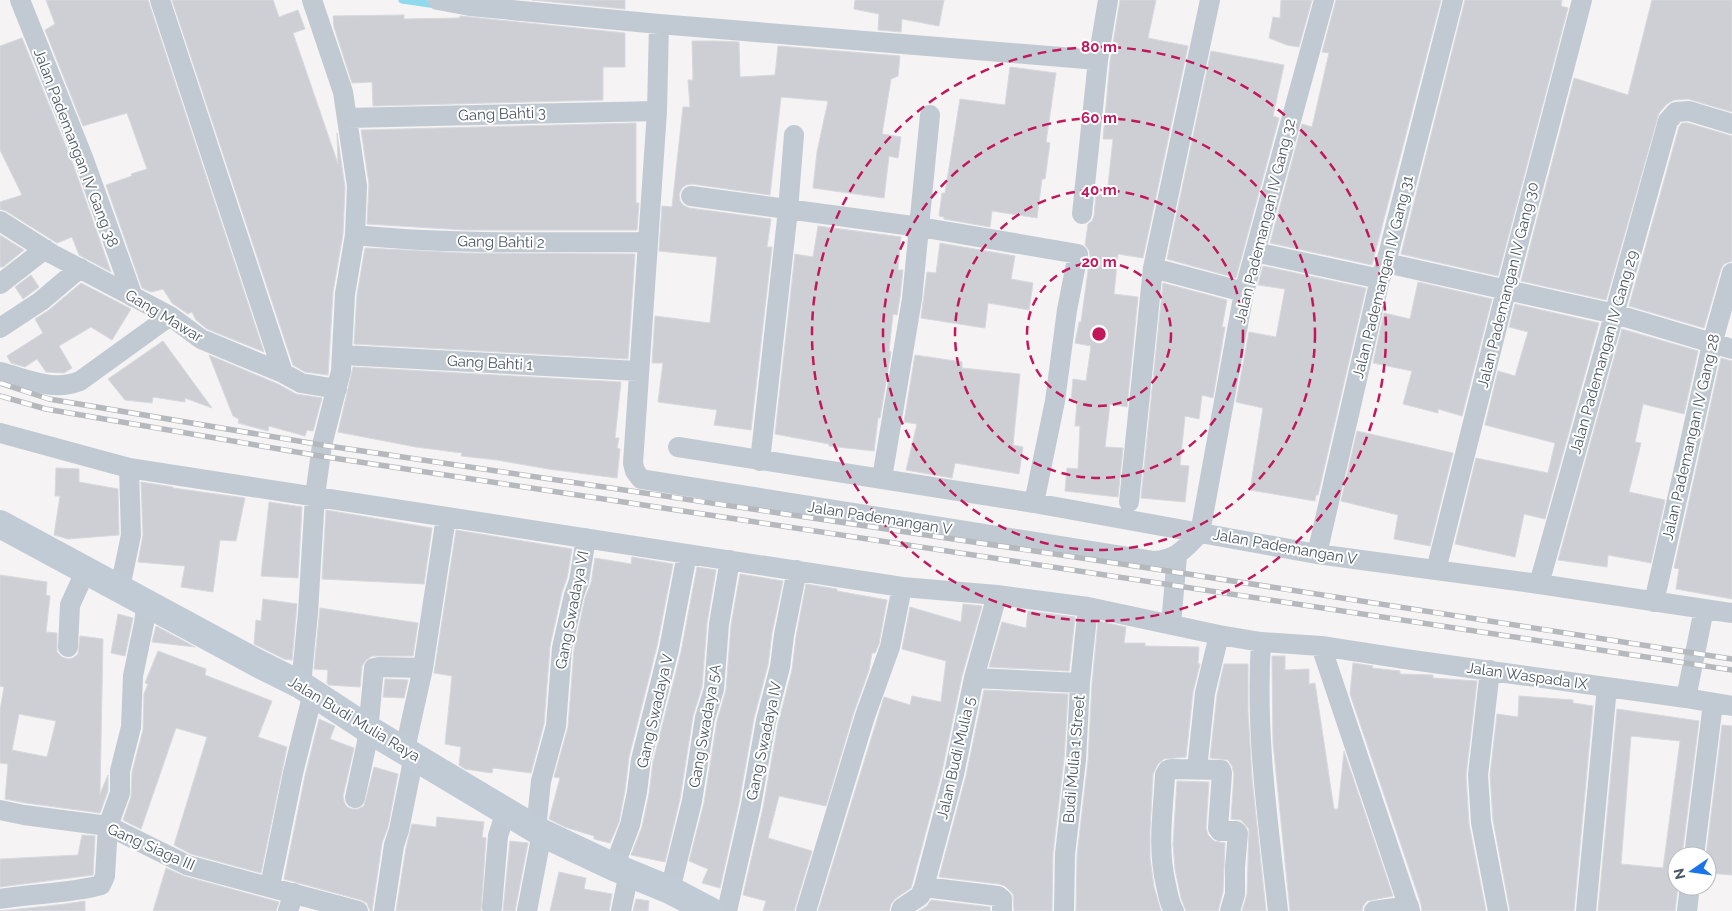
<svg xmlns="http://www.w3.org/2000/svg" width="1732" height="911" font-family="Raleway,sans-serif">
<style>
.lines{fill:none;stroke-linecap:round;stroke-linejoin:round}
.stream{stroke:#90daee;stroke-width:7}
.building{fill:#cdcfd5;stroke:#d7d9de;fill-rule:evenodd}
.street{stroke:#c1cad2;stroke-width:20}
.secondary{stroke:#c1cbd6;stroke-width:28}
.rail-casing{stroke:#b5b8bd;stroke-width:5.5}
.rail{stroke:#fff;stroke-width:4;stroke-dasharray:11;stroke-linecap:butt}
.ring{fill:none;stroke:#c2185b;stroke-width:2.5;stroke-dasharray:9 6}
.labels{text-anchor:middle;stroke-width:4;stroke-linejoin:round;paint-order:stroke}
.street-label{font-size:15px;fill:#4a5661;stroke:#fff}
.centre{fill:#c2185b;stroke:#fff;stroke-width:2.5}
.ring-label{font-size:15px;text-anchor:middle;font-weight:bold;fill:#c2185b;stroke:#fff;stroke-width:4;stroke-linejoin:round;paint-order:stroke}
</style>
<rect width="100%" height="100%" fill="#f5f3f3"/>
<g class="lines">
<path class="stream" d="M402,0L436,5"/>
</g>
<path class="building" d="M46,0H148L264,352L207,329L196,320L192,312L188,314L172,303L163,289L151,292L142,288L106,185L132,176L131,174L147,169L127,113L83,126L45,30L55,24Z
M172,0H273L279,17L298,10L305,29L293,33L338,164L337,133L345,187L343,234L333,292L328,375L305,372L293,365Z
M532,0H625V9Z
M855,0H944L939,26L902,19L901,32L878,30L879,14L854,9Z
M1120,0H1156L1148,38L1188,46L1143,258L1118,254L1114,294L1138,297L1127,407L1110,404L1105,447L1123,448L1118,497L1065,491L1067,468L1078,469L1080,426H1075L1077,403L1071,402L1073,379L1086,381L1091,346L1075,343L1079,322H1081L1090,256L1089,250L1085,245L1088,224L1092,221L1094,216L1096,194L1107,195L1113,139H1103L1110,62Z
M1281,0H1312L1299,47L1287,45L1269,38L1273,17L1280,18Z
M1336,0H1441L1372,265L1270,243L1302,124L1312,127L1329,53L1322,52Z
M1465,0H1562L1561,6L1568,8L1498,276L1401,254Z
M1652,0H1732V112L1688,99L1674,100L1667,104L1659,113L1606,300L1521,281L1574,78L1628,95Z
M404,15V19L460,18V16L625,33V67H603V100L373,106L372,82L352,83L334,27L333,16Z
M22,38L73,164L111,272L79,255L72,237L57,243L6,211L0,209V202L22,195L0,150V46Z
M692,41H716L739,42L740,77L775,75L778,46L900,56L898,76L891,79L882,134L901,137L898,158L889,156L884,198L813,188L817,152L828,101L781,97L770,195L692,184L686,185L682,188L679,194L680,201L683,205L689,208L771,219L767,247H772L751,430L714,425L717,410L658,402L663,363H652L655,316L710,323L717,257L659,251L662,206L672,207L683,107H690L688,80H693Z
M1211,51L1284,65L1273,116L1279,118L1236,278L1167,259Z
M1010,67L1056,73L1046,142L1050,143L1045,179H1042L1037,218L992,211L990,227L944,219V217L939,216L942,193H945L960,99L1005,105Z
M636,123V203H639L637,230H465L367,224L369,184L361,130Z
M1682,123H1688L1732,136V261L1724,264L1721,269L1704,328L1629,306L1679,127Z
M818,226L901,237L898,270H903L900,297L897,315L893,314L889,351L891,352L880,418H878L874,451L829,446V444L775,434L795,254L813,257Z
M0,235L24,250L3,267H0Z
M940,243L1015,256L1011,279L1033,283L1029,310L988,303L985,328L921,318L927,272L936,273Z
M365,248L464,253L635,254L628,359L354,344L357,295Z
M1263,266L1366,288L1318,495H1316L1315,501L1250,490L1263,408L1236,402L1249,332L1276,337L1285,289L1258,285Z
M31,275L39,287L23,299L15,287Z
M1418,282L1492,299L1462,416L1438,409V413L1403,404L1412,371L1373,363L1384,313L1410,319Z
M81,283L131,309L112,340L91,327L59,346L72,368L64,373L46,372L37,359L25,367L11,363L7,356L43,333L35,319L49,310Z
M1163,283L1227,300L1222,327H1225L1213,398L1202,395L1199,419L1185,416L1180,465L1189,466L1185,502L1141,498Z
M1515,304L1599,323L1545,519L1524,514L1515,557L1455,544L1476,458L1548,473L1555,443L1485,425L1498,371L1515,376L1528,332L1509,327Z
M1622,329L1698,351L1684,414L1643,404L1635,442L1641,443L1629,492L1665,500L1651,563L1608,555L1607,567L1558,560Z
M163,341L212,408L185,398V402L153,397L152,403L125,400L108,379Z
M209,355L278,384L296,394L322,398L313,431L307,430L305,436L269,426L268,431L238,423L239,419L233,416Z
M915,355L962,362V368L1020,374L1013,445L1023,447L1019,474L955,463L952,478L906,470L917,424L904,422Z
M1721,358L1732,361V599L1676,589L1679,569L1674,568Z
M353,367L621,382L615,438H619L617,448L620,449L617,478L548,469L497,460L461,456L462,453L416,447L338,432Z
M1357,431L1453,453L1430,546L1394,539L1398,515L1341,501Z
M56,468L79,469V482L118,489L119,535L68,539L54,535L60,496H55Z
M141,482L173,487V488L245,498L236,541L220,540L213,592L181,587L185,566L138,562L143,535Z
M269,502L302,507L298,578L261,576Z
M326,510L432,528L424,584L322,579Z
M456,530L572,549L567,578L562,592L550,646L544,724L531,773L493,768L492,773L465,769L459,765L461,747L445,744L452,676L434,673Z
M632,557L673,564L657,646L629,757L625,790L619,822L610,843L594,839V836L565,827L549,819L560,778L554,777L568,727L574,650L585,598L591,583L595,558L631,564Z
M697,567L716,570L707,623L702,687L693,716L680,799L665,862L631,855L642,827L649,794L653,762L681,652Z
M740,574L783,581L772,633L768,665L754,718L739,803L720,888L702,883L708,869L689,861L704,803L717,721L726,690L731,625Z
M0,575L47,582L46,595L50,596L46,632L57,633V652L62,657L68,659L73,658L78,654L80,636L103,639L100,794L108,775V791L100,813L26,803L5,799L8,764L0,763V710L4,687L0,686ZM19,714L56,721L47,757L12,750Z
M806,584L837,589V591L887,600L879,644L875,653H872L869,670L854,712L826,806L779,796L768,838L812,851L794,911H763L766,901L743,895L763,808L778,724L792,670L796,637Z
M263,599L297,604L292,660L284,659L254,644L256,620L261,621Z
M963,604L982,606L962,676L942,771L911,888L895,899L891,904L889,911H818L884,697L910,705L912,696L941,702L946,661L902,649L910,607L961,622Z
M320,608L418,623L413,656H372L366,660L362,666L360,687L329,685L327,683L328,670L314,669Z
M1028,611L1075,617L1069,671L989,667L1002,622L1026,628Z
M118,614L133,618L125,656L111,653Z
M1098,621L1126,627L1124,643H1145V646L1199,647L1198,664H1200L1193,692L1186,757L1164,759L1158,764L1153,774L1150,830V858L1154,887L1161,911H1076L1077,855L1088,761L1092,684Z
M156,626L195,647L152,642Z
M158,651L206,669L205,675L272,701L258,737L287,747L261,873L191,854L174,845L207,737L176,728L141,829L123,820L131,797L132,772L143,730L144,694L148,684L145,683Z
M1272,656H1285V670L1309,669V684L1315,683L1334,809H1338L1344,751L1393,896L1367,901L1363,906L1362,911H1290L1273,743Z
M1353,663L1373,666L1372,668L1400,671V674L1433,675V678L1477,681L1466,776L1469,824L1486,911H1422L1421,904L1350,694Z
M1224,664H1248V710L1252,778L1266,911H1242L1247,894L1249,829L1241,820L1231,819L1234,774L1232,766L1228,760L1210,758L1217,695Z
M385,679L408,680L404,698L383,697Z
M984,690L1068,694L1064,759L1053,853L1052,911H1014L1013,894L1005,886L999,884L939,877L966,776Z
M1519,696L1573,700V703L1593,706L1574,911H1510L1493,820L1490,775L1497,714L1518,717Z
M1617,709L1699,721L1682,856H1677L1678,886L1675,911H1598ZM1631,736L1680,741L1663,868L1621,864Z
M319,719L335,726L330,739L354,748L343,796L344,802L347,807L352,809H358L364,806L374,767L398,774L388,827L382,843L372,911H370L367,903L361,900L284,879L305,776Z
M1722,725L1732,726V875L1707,873L1706,856Z
M1177,781L1209,782L1206,828L1208,835L1214,841L1225,843L1223,892L1218,911H1186L1181,898L1175,869L1173,844Z
M437,817L484,822L482,837L486,838L481,911H396L406,848L412,824L436,827Z
M82,835L95,836L93,875L0,887V859L78,855Z
M510,841L528,843L515,911H503Z
M166,868L184,876L279,902L276,911H153Z
M559,872L586,878L584,889L612,894L609,911H550Z
M636,899L649,901L648,911H633Z
M931,900L990,907V911H919L927,906Z
M85,901V911H0L65,904Z"/>
<g class="lines">
<path class="street" d="M20,0L84,160L133,297
M160,0L283,373
M438,0L470,6L659,24L1098,60
M659,24L657,111L633,463L635,471L641,479L1154,561C1178,559 1184,549 1200,533
M347,118L657,111
M691,196L920,227L1078,254L1067,310L1055,401L1034,503
M1082,214L1098,60L1108,0
M0,221L52,254L170,316L201,339L283,373L301,383L337,389
M355,235C452,245 550,242 648,242
M1255,252L1380,279
M1386,263L1615,314L1732,349
M1153,268L1244,292
M0,284L45,249
M0,328L41,301L80,268
M343,355L638,371
M0,372C27,379 53,392 80,381L170,316
M0,433L129,468L902,587L997,595L1088,607L1219,635L1261,642L1321,646L1405,659L1686,698L1732,706
M678,447L1034,503L1317,554L1539,584L1732,613
M760,461L788,210L794,135
M882,478L912,299L930,115
M1129,502L1153,268L1210,0
M1200,533L1244,292L1324,0
M1317,554L1380,279L1386,263L1453,0
M1436,570L1506,291L1582,0
M1539,584L1668,121L1676,112L1689,111L1732,124
M120,588L131,535L129,468
M1654,602L1712,344L1732,273
M1171,624L1177,556
M1261,642C1255,732 1268,822 1278,911
M1321,646L1410,911
M68,647L70,605L86,570
M1490,670L1478,775L1481,822L1498,911
M974,678L1080,683
M301,685L308,613L315,496L322,445L341,371L345,294L355,235L357,186L343,92L312,0
M1686,698L1704,609
M405,749L423,668L446,517
M1197,769L1205,693L1219,635
M355,798L367,742L374,668L379,667L423,668
M0,810L24,815L108,826L187,865L358,911
M536,829L541,781L556,726L562,648L574,595L579,581L586,538
M1694,856L1713,703
M614,867L630,825L637,792L641,760L669,649L687,554
M270,886L293,773L313,693
M924,887L998,896L1002,899V911
M670,890L692,801L705,718L714,689L719,624L730,560
M0,899C34,893 68,894 101,885L105,876L108,826L120,793V771L131,727L133,676L144,623L147,602
M492,907L498,836L506,811
M288,911L294,893
M384,911L394,845L399,830L414,756
M527,911L542,833
M621,911L629,873
M727,911L751,805L766,721L780,667L784,635L797,570
M806,911L865,716L890,647L902,587
M901,911L902,908L920,896L924,887L954,774L974,678L997,595
M1064,911L1065,854L1076,760L1080,683L1088,607
M1174,911C1169,903 1168,894 1166,885C1157,847 1163,814 1165,775L1168,770L1171,769L1221,770L1222,773L1218,828L1220,831H1236L1238,833L1235,867V894L1230,911
M1374,911L1409,906
M1586,911L1607,687
M1687,911L1690,886"/>
<path class="secondary" d="M0,524L257,663L301,685L368,729L542,833L614,867L670,890L710,911"/>
<defs>
<path id="rail" d="M0,383L49,399L322,445L1175,572L1732,659
M0,396L46,409L320,456L1732,670"/>
</defs>
<use href="#rail" class="rail-casing"/>
<use href="#rail" class="rail"/>
</g>
<g class="ring">
<circle cx="1099" cy="334" r="72"/>
<circle cx="1099" cy="334" r="144"/>
<circle cx="1099" cy="334" r="216"/>
<circle cx="1099" cy="334" r="287"/>
</g>
<g class="labels">
<g class="street-label">
<text transform="translate(502 114) rotate(-2)" y="5">Gang Bahti 3</text>
<text transform="translate(76 148) rotate(69)" y="5">Jalan Pademangan IV Gang 38</text>
<text transform="translate(1265 221) rotate(-76)" y="5">Jalan Pademangan IV Gang 32</text>
<text transform="translate(501 242) rotate(1)" y="5">Gang Bahti 2</text>
<text transform="translate(1383 277) rotate(-76)" y="5">Jalan Pademangan IV Gang 31</text>
<text transform="translate(1508 285) rotate(-76)" y="5">Jalan Pademangan IV Gang 30</text>
<text transform="translate(164 316) rotate(31)" y="5">Gang Mawar</text>
<text transform="translate(1604 352) rotate(-74)" y="5">Jalan Pademangan IV Gang 29</text>
<text transform="translate(490 363) rotate(3)" y="5">Gang Bahti 1</text>
<text transform="translate(1691 437) rotate(-77)" y="5">Jalan Pademangan IV Gang 28</text>
<text transform="translate(880 518) rotate(9)" y="5">Jalan Pademangan V</text>
<text transform="translate(1285 547) rotate(10)" y="5">Jalan Pademangan V</text>
<text transform="translate(572 610) rotate(-79)" y="5">Gang Swadaya VI</text>
<text transform="translate(1527 676) rotate(8)" y="5">Jalan Waspada IX</text>
<text transform="translate(655 711) rotate(-77)" y="5">Gang Swadaya V</text>
<text transform="translate(354 719) rotate(31)" y="5">Jalan Budi Mulia Raya</text>
<text transform="translate(705 726) rotate(-80)" y="5">Gang Swadaya 5A</text>
<text transform="translate(764 741) rotate(-78)" y="5">Gang Swadaya IV</text>
<text transform="translate(956 758) rotate(-77)" y="5">Jalan Budi Mulia 5</text>
<text transform="translate(1074 759) rotate(-85)" y="5">Budi Mulia 1 Street</text>
<text transform="translate(151 847) rotate(24)" y="5">Gang Siaga III</text>
</g>
</g>
<circle cx="1099" cy="334" r="8" class="centre"/>
<g class="ring-label">
<text x="1099" y="52">80 m</text>
<text x="1099" y="123">60 m</text>
<text x="1099" y="195">40 m</text>
<text x="1099" y="267">20 m</text>
</g>
<g transform="translate(1692 871) rotate(257)"><circle r="24" fill="#ffffff" stroke="#b7bbc0"/>
<path d="M0-4L9 19L0 12L-9 19Z" fill="#1a73e8"/>
<text y="-8" font-size="14" font-weight="bold" text-anchor="middle" fill="#4a5661">N</text>
</g>
</svg>
